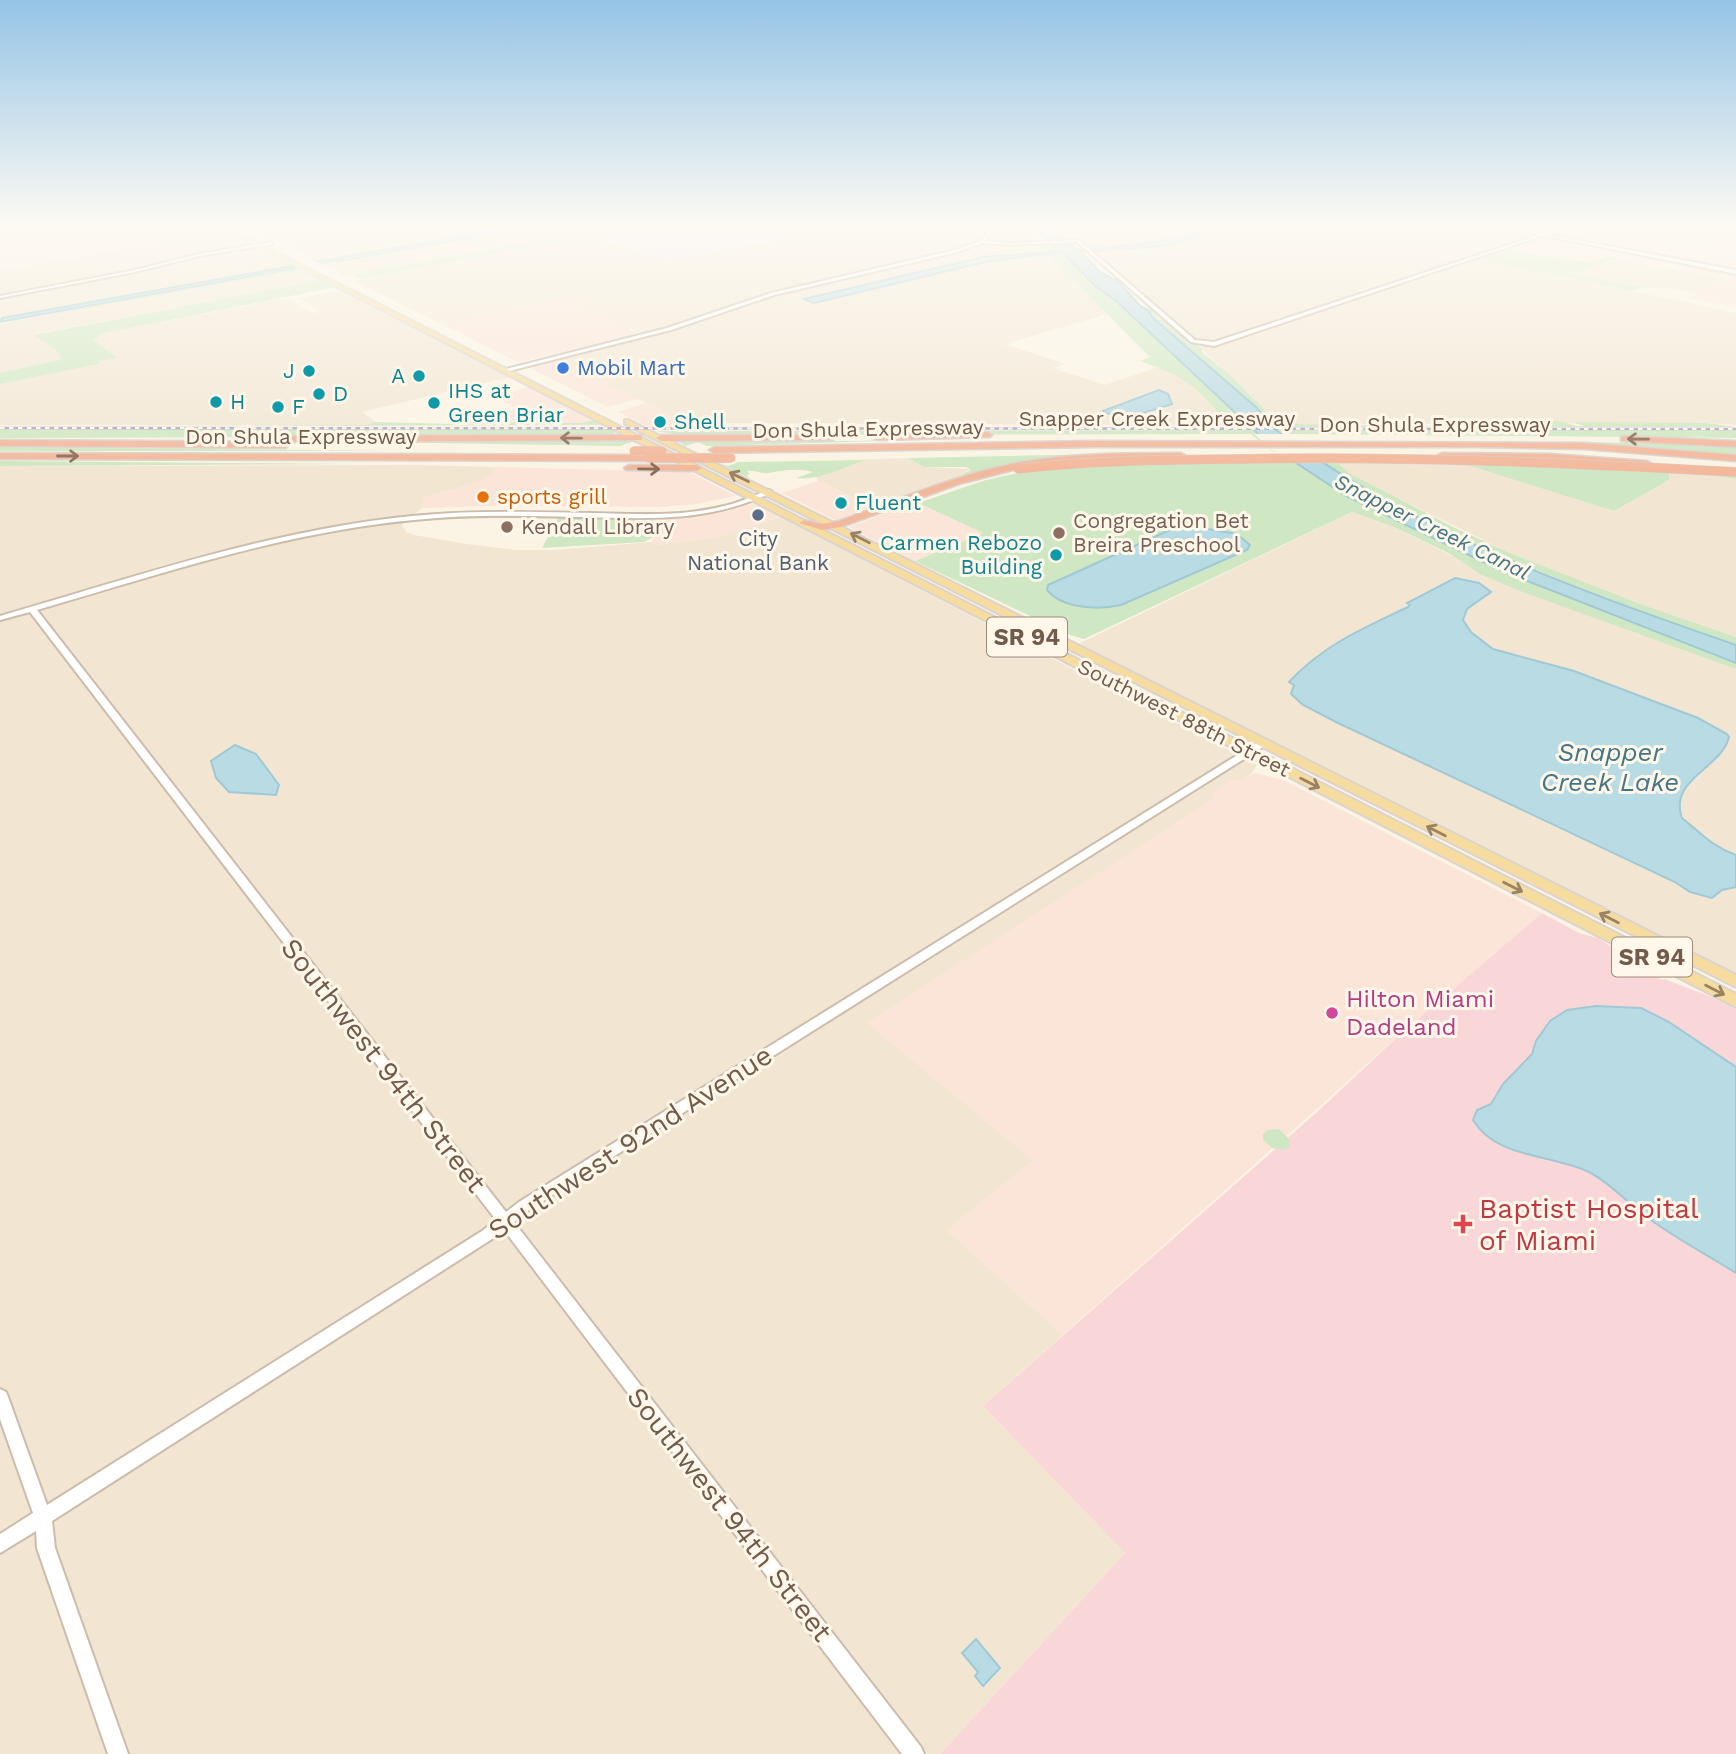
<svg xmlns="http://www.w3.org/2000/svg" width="1736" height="1754" font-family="'Work Sans',sans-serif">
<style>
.residential{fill:#f2e6d3}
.commercial{fill:#fbe5d8}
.education{fill:#f1e1f7}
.medical{fill:#f9d7d9}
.green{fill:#cfe8c3}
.water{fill:#b9dbe4;stroke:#a0c9d5;stroke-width:2}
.pier{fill:#fbf4e4}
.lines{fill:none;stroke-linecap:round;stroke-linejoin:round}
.tertiary-casing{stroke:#ccbcab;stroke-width:4}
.secondary-casing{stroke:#d1beab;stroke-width:4}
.primary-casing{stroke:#dad4d0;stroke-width:4}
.motorway-casing{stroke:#dad4d0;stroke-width:3}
.tertiary{fill:#fff;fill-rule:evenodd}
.secondary{fill:#fff;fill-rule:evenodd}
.primary{fill:#f7dc9f;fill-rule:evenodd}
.motorway{fill:#f3b99d;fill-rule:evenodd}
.rail-casing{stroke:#b7a3c4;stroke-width:2.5}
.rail{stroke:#fef7ea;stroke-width:2;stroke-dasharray:4.5;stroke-linecap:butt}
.motorway-bridge-casing{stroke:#dad4d0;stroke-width:10;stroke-linecap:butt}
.motorway-bridge{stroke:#f3b99d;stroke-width:9}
.oneway{stroke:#8c6e5b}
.oneway2{stroke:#9a8264}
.shop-dot{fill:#3f7fe0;stroke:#fef7ea;stroke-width:2.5}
.culture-dot{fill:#0f9aa8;stroke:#fef7ea;stroke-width:2.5}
.food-dot{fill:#e8710a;stroke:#fef7ea;stroke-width:2.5}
.service-dot{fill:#5c6f8a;stroke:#fef7ea;stroke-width:2.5}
.education-dot{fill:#8d6e63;stroke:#fef7ea;stroke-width:2.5}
.hotel-dot{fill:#d1479c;stroke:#fef7ea;stroke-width:2.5}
.health-dot{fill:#e0444e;stroke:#fef7ea;stroke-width:2.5}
.labels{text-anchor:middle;stroke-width:6;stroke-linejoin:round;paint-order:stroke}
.far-shop-label{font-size:21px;fill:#366cbe;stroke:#fef7ea;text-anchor:start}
.far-culture-label{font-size:21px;fill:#0d838f;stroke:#fef7ea;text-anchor:start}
.far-street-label{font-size:21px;fill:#725b4b;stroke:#fef7ea}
.far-food-label{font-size:21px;fill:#c56008;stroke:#fef7ea;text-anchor:start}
.far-education-label{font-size:21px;fill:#785e54;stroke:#fef7ea;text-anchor:start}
.far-water-label{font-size:21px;font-style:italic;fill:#467685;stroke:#fef7ea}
.far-service-label{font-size:21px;fill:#4e5e75;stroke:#fef7ea}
.shield{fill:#fef7ea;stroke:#9c8a7b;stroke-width:2}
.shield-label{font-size:23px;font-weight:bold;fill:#725b4b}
.hotel-label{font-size:24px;fill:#b23c85;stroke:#fef7ea;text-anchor:start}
.water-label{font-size:26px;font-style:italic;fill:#467685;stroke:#fef7ea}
.near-street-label{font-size:28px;fill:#725b4b;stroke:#fef7ea}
.near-health-label{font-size:28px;fill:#be3a42;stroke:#fef7ea;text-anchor:start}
</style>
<rect width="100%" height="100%" fill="#fbf4e4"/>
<path class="residential" d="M313,225H519L316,260L273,238L323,229Z
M547,225H623L583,233L667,262L847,225H1015L1044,251L997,254L915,278L990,261L1047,254L1107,314L1005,344L1065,364L1053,368L1105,385L1158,367L1171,372L1194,385L1227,425L687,423L548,355L639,332L561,299L442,324L355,281L579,236L568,235L407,265L378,266L382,269L345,276L323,265Z
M1058,225H1483L1547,237L1482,259L1736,313V425L1706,423L1279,424L1202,349L1167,321L1157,318L1159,314L1080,244L1070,242L1068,241L1074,239Z
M1654,225H1736V239L1726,238L1698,249L1632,237L1659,225Z
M220,228L291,265L0,317V270L108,252Z
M1617,258L1731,280L1699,294L1669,288H1643L1563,272L1584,270Z
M301,270L322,280L35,334L55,349L62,359L0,373V324Z
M340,291L509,377L362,412L376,422L364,425H0V384L99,364L98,362L110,352L94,340L100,334L287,298L313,313L320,311L300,298Z
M908,458L924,467L971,469L953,479L873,507L818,481L814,472L846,460Z
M1335,459L1457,462L1614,511L1669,480V473L1677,471L1736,479V637L1642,605L1510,553L1389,494L1349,473Z
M419,465L494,467L493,475L477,483L424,497L422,508L402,525L406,532L414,535L467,544L516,550H553L653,542L656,545L716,537L781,517L1257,765L1251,774L1240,781L1230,780L1214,798L1033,1161L947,1230L1063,1335L983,1406L1125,1553L940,1754H0V466Z
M1352,512L1394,527L1462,561L1736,669V976L1127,671L1090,651L1080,643Z"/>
<path class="commercial" d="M0,225H214L220,228L108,252L1,271Z
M241,225H313L324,229L269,238Z
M1510,225H1654L1661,226L1633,237L1697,249L1726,238L1736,239V268Z
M1550,237L1668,260V261L1657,266L1605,256L1587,262L1567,258L1561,260L1511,249Z
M1689,265L1736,273V308L1689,298L1729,280L1679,270Z
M561,299L641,333L518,362L442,324Z
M557,360L618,389L639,399L607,407L530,368Z
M529,387L593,420L581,423L465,425L478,418L517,409L494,396Z
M646,403L656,408L687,423L674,426L648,427L618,412Z
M494,467L689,472L736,496L696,504L663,507L489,506L422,508L424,497L477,483L492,475Z
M818,481L874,508L836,521L782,493Z
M915,502L983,533L915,561L849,527Z
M754,504L781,517L716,537L655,545L652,540L655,536L653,521L649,519L698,515Z
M1255,773L1283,780L1542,913L1405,1030L1063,1335L947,1230L1033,1161L867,1023L1214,798L1212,792L1230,780H1240Z"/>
<path class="education" d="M669,225H765L800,235L667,262L598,238Z"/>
<path class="medical" d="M1542,913L1579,933L1598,938L1662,980L1664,979L1712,997L1736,1009V1754H940L1125,1553L983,1406L1316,1113L1405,1030Z"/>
<path class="green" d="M524,225L326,260L327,263L345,260L547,225L323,265L304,256L316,260Z
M623,225H669L597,239L580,233Z
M765,225H847L800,235Z
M570,235L581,237L361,279L352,275L381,269L376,266L407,265Z
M1039,243H1052L1056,246L1095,286L1115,300L1272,447L1346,496L1502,571L1736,663V669L1525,593L1480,574L1450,554L1394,527L1352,512L1084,639L1070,635L915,561L983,533L918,503L986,480L1041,468L1281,458L1251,434L679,435L656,431L1252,430L1246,424L1227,425C1197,385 1187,378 1140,361L1150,357L1047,254L1053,252L1044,251L1038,246Z
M1510,249L1561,260C1571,257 1577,262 1586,262C1599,262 1602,255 1617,258L1584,270L1565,272L1643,288L1632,291L1480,259Z
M291,265L301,270L0,324L293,268H283L0,317Z
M322,280L335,287L100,334L94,340L117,358L99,361V364L0,384V373L62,359L55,349L34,335Z
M1153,308L1161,315H1158L1157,319L1167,321L1202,349V352L1229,374L1279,424C1370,423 1463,432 1553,421C1563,420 1574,427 1584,426L1575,423L1577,422L1706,423L1736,427H1271L1258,417L1249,401L1153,318L1147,309Z
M593,420L603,425L0,427L364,425L376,422L491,425L498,423H581Z
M0,429H610L616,432L608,436L0,438Z
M1273,430H1736V438L1289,434Z
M914,438L915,440L707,446L698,442L685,446L678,441H857Z
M294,439H631L645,446L632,442L620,446L259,440Z
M1556,441L1736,446V454Z
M0,447L399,451H0Z
M1102,454L1010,465L841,520L953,479L971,470L967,467H924L908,458Z
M1314,457C1455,457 1597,457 1736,476V479L1677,471L1669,473V480L1614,511L1457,462L1335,460L1349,473L1455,528L1510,553L1643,605L1736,637V645C1592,595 1440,545 1314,457Z
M866,460C845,467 818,481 796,478L813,472C798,468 783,470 769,473C761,474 754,470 747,471L750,474L747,475L749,478L717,462L728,466L739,462Z
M0,461L359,464L0,466Z
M558,518L649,519L653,520L655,536L644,542L542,548Z
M1279,1129L1290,1140V1146L1284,1150L1272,1148L1263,1140V1134L1267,1130Z"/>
<path class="water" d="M524,225H541L345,260L317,262Z
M1032,225H1049L1077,250H1086L1161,241L1230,225H1250L1164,246L1081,252L1101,273L1118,281L1141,307L1147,309L1153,318L1257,408L1261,413L1259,417C1399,527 1569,587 1736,645V663L1502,571L1346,496L1272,447L1115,300L1095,286L1062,252L990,261L814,303L804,299L983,257L1060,251Z
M292,266L295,268L0,322L2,318Z
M1159,390L1168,394L1172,404C1152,410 1122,423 1103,411Z
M1191,526L1237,534L1250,545L1247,550L1121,605C1098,610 1063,609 1047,590L1048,585L1174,528Z
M1455,578L1479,583L1491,592L1467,609L1463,620L1471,632L1493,649L1574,671L1698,718L1727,734L1729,737C1722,768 1668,779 1682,818C1701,833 1711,846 1736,855V887L1722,890L1712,898L1690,892L1675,882L1338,723L1303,705L1291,694L1294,685L1289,682C1323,645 1364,628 1408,607L1410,605L1407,603Z
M235,745L256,754L279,785L276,795L229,792L216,778L211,761Z
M1596,1006L1641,1008L1669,1022L1736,1067V1273C1706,1254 1673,1237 1644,1215C1626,1201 1610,1183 1589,1172C1553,1154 1496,1159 1473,1120L1477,1110L1491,1104L1503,1084L1532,1054L1536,1041L1550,1021L1567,1010Z
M976,1639L1000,1668L983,1686L975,1676L978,1672L962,1653Z"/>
<path class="pier" d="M1254,434H1285L1318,456L1283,460Z"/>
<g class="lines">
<defs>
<path id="tertiary" d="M985,225H989L992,232L985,241L1011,243L1079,240L1195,340L1214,342L1569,225H1574L1214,346L1191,342L1077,242L1011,245L982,243L958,252L774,295L671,330L505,372L502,370L667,328L771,293L955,250L981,241L988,232Z
M271,242L272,244L199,256L135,272L0,298V296L135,270L199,254Z
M769,490L772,492L771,493C708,522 651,519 584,517C527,516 470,514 414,520C284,532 161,574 37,610L506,1212L519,1202L1260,741H1266L1268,743L1266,745L529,1210L514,1222L921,1747L924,1754H902L504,1230L492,1239L52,1521L55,1548L128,1754H108L37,1548L36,1531L0,1553V1534L33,1513L0,1419V1389L6,1392L8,1397L47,1505L482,1231L496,1220L30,612L0,620V616C135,577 271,530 412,516C472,510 532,512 592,513C636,514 681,517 724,506C740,503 754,495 769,490Z"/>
<path id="secondary" d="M1491,225H1498L1736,270V274Z"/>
<path id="primary" d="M217,225H223L1736,994V1007Z
M628,420L1736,975V987L625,424V420Z"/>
<path id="motorway" d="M987,432L992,435L990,437L877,440L872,437L877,434Z
M639,435L642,436V440L272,442L267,439L272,436Z
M830,435L833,436V440L661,441L656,438L661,435Z
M1624,436L1736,441V447L1621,441V437Z
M0,440L285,442L290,445L285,448L0,446Z
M1094,441L1584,443L1736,455V461L1584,449L1476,447H1094L714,453L709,450L714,447Z
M0,453L649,455L654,458L649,461L0,459Z
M1181,453L1186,456L1184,458L1087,461L1017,469L959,484L841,527L822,530L799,523L804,520L822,524L839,521C897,500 955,475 1016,463C1070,453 1126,453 1181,453Z
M1442,453L1550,454L1647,461L1652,464L1647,467L1550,460L1439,458L1437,456Z
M629,465H697L702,468L697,471L626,470L624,468Z"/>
</defs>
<use href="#tertiary" class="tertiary-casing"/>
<use href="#secondary" class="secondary-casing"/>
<use href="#primary" class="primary-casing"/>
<use href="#motorway" class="motorway-casing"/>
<use href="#tertiary" class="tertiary"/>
<use href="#secondary" class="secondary"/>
<use href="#primary" class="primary"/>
<use href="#motorway" class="motorway"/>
<defs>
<path id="rail" d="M0,428L1736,429"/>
</defs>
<use href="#rail" class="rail-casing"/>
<use href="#rail" class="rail"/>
<defs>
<path id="motorway-bridge" d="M634,451H662
M649,458H731
M1018,469C1092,460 1167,460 1241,459C1406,456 1571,463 1736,472"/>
</defs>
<use href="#motorway-bridge" class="motorway-bridge-casing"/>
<use href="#motorway-bridge" class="motorway-bridge"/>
</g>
<defs><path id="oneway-shaft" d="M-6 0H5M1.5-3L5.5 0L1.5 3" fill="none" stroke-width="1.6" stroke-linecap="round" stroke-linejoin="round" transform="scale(1.75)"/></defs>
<g class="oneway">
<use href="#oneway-shaft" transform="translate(571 438) rotate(-179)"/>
<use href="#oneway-shaft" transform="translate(1638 439) rotate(-179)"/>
<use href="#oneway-shaft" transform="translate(68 456)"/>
<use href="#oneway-shaft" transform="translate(649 469) rotate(1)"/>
</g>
<g class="oneway2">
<use href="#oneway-shaft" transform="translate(739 477) rotate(-154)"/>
<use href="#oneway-shaft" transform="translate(860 538) rotate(-153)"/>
<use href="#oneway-shaft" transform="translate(1310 783) rotate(27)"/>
<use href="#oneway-shaft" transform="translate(1436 831) rotate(-153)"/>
<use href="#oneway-shaft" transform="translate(1513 887) rotate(27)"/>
<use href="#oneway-shaft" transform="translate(1609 918) rotate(-153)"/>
<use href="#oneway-shaft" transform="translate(1715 990) rotate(27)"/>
</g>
<linearGradient id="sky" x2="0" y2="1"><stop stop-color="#95c4e6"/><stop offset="0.48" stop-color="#fdfaf3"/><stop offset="1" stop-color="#fdfaf3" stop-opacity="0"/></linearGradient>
<rect width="1736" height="470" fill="url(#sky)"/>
<circle class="shop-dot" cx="563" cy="368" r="7"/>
<g class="culture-dot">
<circle cx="309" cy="371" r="7"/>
<circle cx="419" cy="376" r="7"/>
<circle cx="319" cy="394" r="7"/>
<circle cx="216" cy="402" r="7"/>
<circle cx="434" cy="403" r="7"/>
<circle cx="278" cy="407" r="7"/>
<circle cx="660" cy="422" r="7"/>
<circle cx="841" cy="503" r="7"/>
<circle cx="1056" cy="555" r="7"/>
</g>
<circle class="food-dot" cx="483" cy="497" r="7"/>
<circle class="service-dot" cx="758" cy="515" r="7"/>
<g class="education-dot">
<circle cx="507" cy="527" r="7"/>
<circle cx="1059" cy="533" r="7"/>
</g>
<circle class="hotel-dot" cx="1332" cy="1013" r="7"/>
<path class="health-dot" d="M1459.5 1213.5h7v7h7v7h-7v7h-7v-7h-7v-7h7z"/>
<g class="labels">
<g class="far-shop-label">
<text x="577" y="375">Mobil Mart</text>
</g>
<g class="far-culture-label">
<text x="295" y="378" text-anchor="end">J</text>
<text x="405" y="383" text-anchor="end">A</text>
<text x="448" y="398">IHS at<tspan x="448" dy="24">Green Briar</tspan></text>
<text x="333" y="401">D</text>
<text x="230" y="409">H</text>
<text x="292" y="414">F</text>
<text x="674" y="429">Shell</text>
<text x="855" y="510">Fluent</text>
<text x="1042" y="550" text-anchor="end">Carmen Rebozo<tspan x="1042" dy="24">Building</tspan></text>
</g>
<g class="far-street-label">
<text x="1157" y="426">Snapper Creek Expressway</text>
<text x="1435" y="432">Don Shula Expressway</text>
<text transform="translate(868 429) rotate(-1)" y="7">Don Shula Expressway</text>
<text x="301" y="444">Don Shula Expressway</text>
<text transform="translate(1184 718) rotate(27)" y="7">Southwest 88th Street</text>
</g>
<g class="far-food-label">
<text x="497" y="504">sports grill</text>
</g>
<g class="far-education-label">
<text x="1073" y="528">Congregation Bet<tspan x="1073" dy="24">Breira Preschool</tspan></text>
<text x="521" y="534">Kendall Library</text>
</g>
<g class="far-water-label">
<text transform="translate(1432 527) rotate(26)" y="7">Snapper Creek Canal</text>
</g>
<g class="far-service-label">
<text x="758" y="546">City<tspan x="758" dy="24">National Bank</tspan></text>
</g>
<g class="shield">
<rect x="987" y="617.5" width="80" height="39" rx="5"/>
<rect x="1612" y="937.5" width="80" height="39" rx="5"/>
</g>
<g class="shield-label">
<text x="1027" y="645">SR 94</text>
<text x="1652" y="965">SR 94</text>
</g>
<g class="hotel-label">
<text x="1346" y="1007">Hilton Miami<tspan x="1346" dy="28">Dadeland</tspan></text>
</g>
<g class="water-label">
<text x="1610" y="761">Snapper<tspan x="1610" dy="30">Creek Lake</tspan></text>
</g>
<g class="near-street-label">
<text transform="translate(384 1065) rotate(52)" y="10">Southwest 94th Street</text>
<text transform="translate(630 1142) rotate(-33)" y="10">Southwest 92nd Avenue</text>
<text transform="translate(730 1514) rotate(52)" y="10">Southwest 94th Street</text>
</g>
<g class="near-health-label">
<text x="1479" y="1218">Baptist Hospital<tspan x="1479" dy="32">of Miami</tspan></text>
</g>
</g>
</svg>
